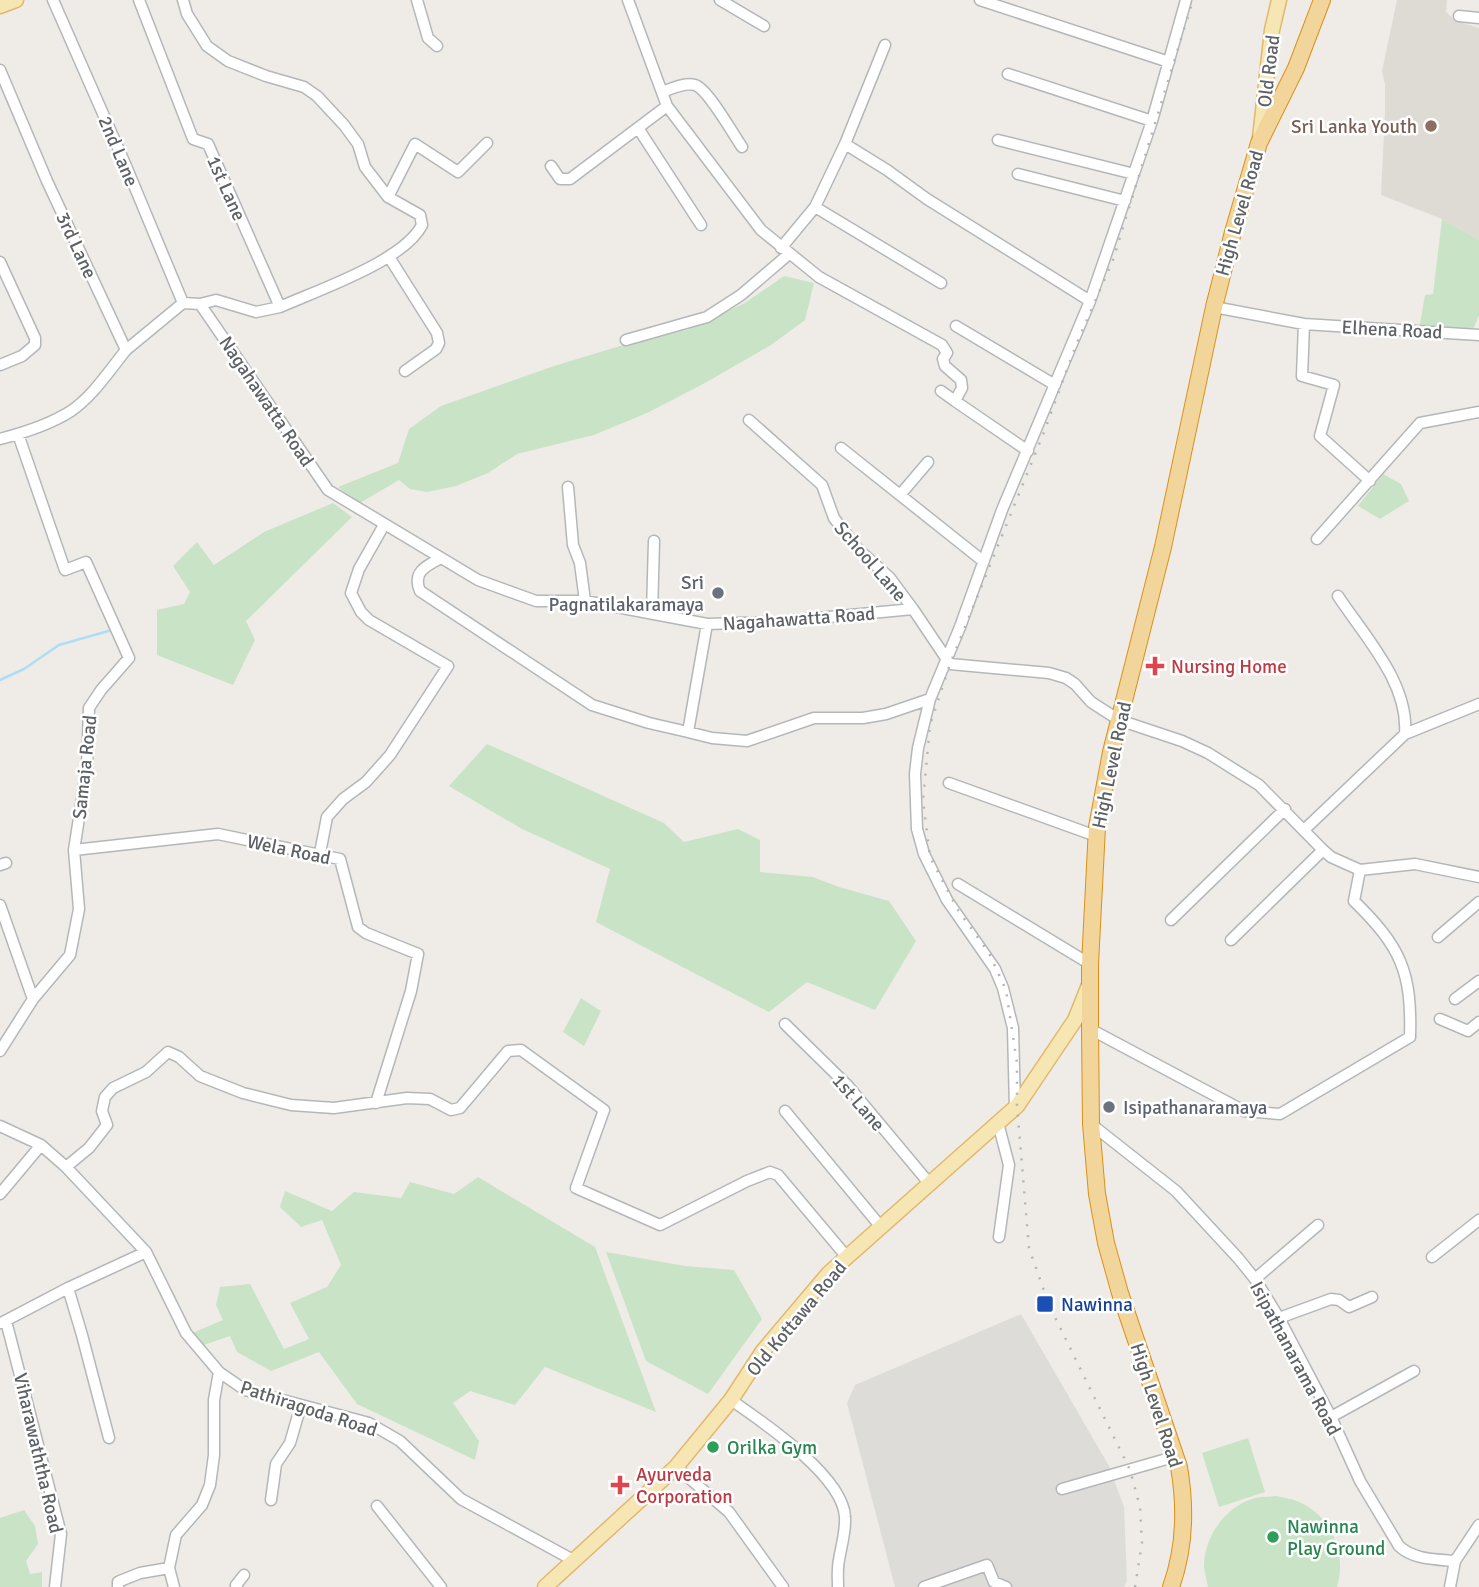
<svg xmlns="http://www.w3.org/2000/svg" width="1479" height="1587" font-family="Signika,sans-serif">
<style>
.industrial{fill:#dedcd9}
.education{fill:#dedbd5}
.green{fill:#c9e3c6}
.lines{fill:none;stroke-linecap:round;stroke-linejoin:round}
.stream{stroke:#b0ddf5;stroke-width:2.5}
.minor-casing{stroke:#b4b7ba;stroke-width:13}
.major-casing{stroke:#e2b86d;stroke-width:17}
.highway-casing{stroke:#db901a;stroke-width:18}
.minor{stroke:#fff;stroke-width:10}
.major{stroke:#f6e6b4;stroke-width:14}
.highway{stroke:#f1d59b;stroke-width:16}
.rail{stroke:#b4b5b5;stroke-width:2.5;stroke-dasharray:2 9;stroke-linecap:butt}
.education-dot{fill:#8d6e63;stroke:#fff;stroke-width:2.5}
.worship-dot{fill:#6b7280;stroke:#fff;stroke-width:2.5}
.health-dot{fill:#e0444e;stroke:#fff;stroke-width:2.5}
.transit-dot{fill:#1a4fb4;stroke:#fff;stroke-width:2.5}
.leisure-dot{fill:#2e9e5b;stroke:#fff;stroke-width:2.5}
.labels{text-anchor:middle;stroke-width:5;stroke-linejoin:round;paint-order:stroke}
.street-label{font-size:19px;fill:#5e6265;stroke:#fff}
.education-label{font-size:19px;fill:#785e54;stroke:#fff;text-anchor:end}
.worship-label{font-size:19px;fill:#5b616d;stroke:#fff;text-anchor:end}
.health-label{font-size:19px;fill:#be3a42;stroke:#fff;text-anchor:start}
.transit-label{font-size:19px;fill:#164399;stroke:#fff;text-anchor:start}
.leisure-label{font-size:19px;fill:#27864d;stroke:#fff;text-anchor:start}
</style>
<rect width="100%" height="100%" fill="#efece7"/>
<path class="industrial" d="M1021,1314L1109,1466L1124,1507L1127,1581L1124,1587H895L847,1403L855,1385Z"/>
<path class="education" d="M1397,0H1447L1446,12L1456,21L1479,28V240L1442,219L1381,195L1385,113V84L1382,71Z"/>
<path class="green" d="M1442,219L1479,240V315L1473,330H1419L1425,295L1433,294Z
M784,276L814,283L805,320L771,345L705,383L647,413L594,435L517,454L488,473L456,486L427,492L410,489L399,480L358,504L338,487L398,463L409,429L441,406L554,366L620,346L687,330L745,303Z
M1383,474L1401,484L1409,501L1380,519L1358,506Z
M333,503L352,517L246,621L255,640L233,685L157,655V610L184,604L190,592L173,566L197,542L214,565L264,532Z
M487,744L664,823L684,842L738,829L760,840V872L813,877L839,887L889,901L916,941L875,1010L807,982L769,1012L596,922L610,869L522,829L449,786Z
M581,998L601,1011L584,1046L563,1032Z
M478,1177L595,1247L656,1412L545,1367L515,1405L470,1391L453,1403L479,1441L475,1460L357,1404L319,1352L271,1371L237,1352L230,1336L201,1346L190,1334L223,1320L216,1305L220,1287L250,1284L284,1349L309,1339L290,1303L327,1287L341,1265L322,1220L301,1227L280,1207L285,1191L332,1211L354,1192L401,1198L410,1182L454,1194Z
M606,1252L685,1266L734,1270L762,1319L708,1394L646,1361Z
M1248,1438L1265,1492L1219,1507L1202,1453Z
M1277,1496C1284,1498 1293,1499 1299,1502C1332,1516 1347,1554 1337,1587H1208C1207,1580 1204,1572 1204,1565C1205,1535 1226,1506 1255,1498C1262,1496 1270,1497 1277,1496Z
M24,1510L35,1526L38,1544L26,1561L30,1574L42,1572V1587H0V1518Z"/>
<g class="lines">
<path class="stream" d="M0,680L24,669L59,645L112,630"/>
<defs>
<path id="minor" d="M53,0L126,166L183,303
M139,0L193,139L208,144L280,307L256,312L216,300L200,304
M183,0L187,14L207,46L228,61L266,76L304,87L317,96L344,125L358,144L365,167L388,197L420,215L422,225C404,261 318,290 280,307
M417,0L428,38L437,46
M628,0L667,106L761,230L819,277L942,345L947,353L943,359L945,366L961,380L962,388L955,401L1028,451
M720,0L764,26
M980,0L1169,62
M1459,16L1479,18
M0,70L47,181L126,350L183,303
M1008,74L1152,121
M662,92C671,89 684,82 695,85C708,89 733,134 742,147
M638,128L701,225
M998,140L1134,174
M845,144L887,170L927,199L1090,301
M551,166L560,179H570L667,106
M1018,174L1125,201
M388,197L415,144L458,172L487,143
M815,207L941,283
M781,248L815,207L845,144L885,45
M389,257L437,333L439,343L436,349L405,371
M0,262L35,338V345L22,356L0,365
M183,303L200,304L328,490L478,580L536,601H585L707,624L777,622L913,609L950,664L1049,673L1066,678L1075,684L1091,702L1119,720L1182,741L1208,753L1259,785L1323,850L1331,857L1360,870L1415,864L1479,877
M1214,307L1304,324L1479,335
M1304,324L1302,376L1334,385L1320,436L1370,481
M956,326L1055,385
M626,340L707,317L741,295L789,254
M941,391L955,401
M749,420L822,485L834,518L857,548L890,578L913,609
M0,439C23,433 51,424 71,411C93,396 109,371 126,350
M841,448L983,561
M568,487L573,545L580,563L585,601
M900,495L928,462
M1317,539L1420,423L1479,412
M441,558C426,566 412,572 420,591L592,705L649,723L688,732
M1338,596C1365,637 1409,683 1405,734
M652,613L654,541
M707,624L688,732L712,738L747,741L814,718H863L886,714L930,699
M949,783L1096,836
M1304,830L1405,734L1479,704
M74,850L218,834L340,859L358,927L366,933L418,954L411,991L376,1103
M320,853L327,817L343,799L366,782L390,755L448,666L369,620L361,612L351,593L359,569L384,525
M0,865L6,863
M958,884L1090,964
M0,905L33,999
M1171,920L1285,809
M1438,937L1479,902
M1231,940L1323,850
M1455,999L1479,981
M1440,1019L1468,1031L1479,1022
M785,1024L848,1086L929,1183
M1090,1029L1244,1111L1280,1114L1410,1037C1412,972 1401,947 1354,901L1360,870
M0,1051L33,999L70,955L79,909L74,850L87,767L89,708L101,690L129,658L86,562L65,570L18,434
M1015,1108L1013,1028L1003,988L995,969L947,900L924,854L917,829L915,774L918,748L930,699L960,627L1002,510L1090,301L1152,121L1186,0
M785,1111L881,1227
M998,1123L1009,1165L999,1237
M1091,1124L1176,1191L1238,1258L1255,1279L1279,1318L1331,1417L1360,1481L1399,1546C1414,1560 1435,1559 1455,1561
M0,1126L41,1145L66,1167L146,1252L186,1333L219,1372L245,1390L369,1423L400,1441L461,1499L573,1560
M66,1167L89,1148L107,1125L102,1111L105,1097L113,1088L146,1072L168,1052L179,1057L200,1076L243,1093L291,1105L334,1108L407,1098L430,1099L451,1110L460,1108L508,1051L521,1050L604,1110L576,1188L660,1225L747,1181L770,1172L778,1175L846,1256
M0,1194L41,1145
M1432,1257L1479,1220
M1255,1279L1318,1225
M68,1288L82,1335L109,1438
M1279,1318L1331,1299L1339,1300L1349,1307L1372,1297
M6,1321L61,1534L55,1587
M1,1323L68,1288L146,1252
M731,1400C764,1423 843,1476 845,1517C846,1531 841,1547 839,1560C837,1569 838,1578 838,1587
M1331,1417L1414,1371
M676,1467L729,1512L783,1587
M1062,1489L1177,1456
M271,1500L276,1464L290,1443L301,1405
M377,1506L441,1587
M118,1587V1582L120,1581L140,1573L169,1568
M174,1587L169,1568L176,1535L202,1505L210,1485L214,1455V1400L219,1372
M237,1587L236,1585L244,1575
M924,1587L987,1565L994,1582L1006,1587
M1450,1587L1455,1561L1479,1525"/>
<path id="major" d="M0,6L16,0
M1260,138L1272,30L1279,0
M545,1587L676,1467L731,1400L763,1351L829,1273L1017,1106L1075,1020L1089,985"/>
<path id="highway" d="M1171,1587C1185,1548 1186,1508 1179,1467L1120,1293L1106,1243L1097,1194L1091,1124L1090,1029V964L1097,827L1111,752L1163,547L1214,307L1233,232L1259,143L1296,68L1322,0"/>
</defs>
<use href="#minor" class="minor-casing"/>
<use href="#major" class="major-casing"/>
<use href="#highway" class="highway-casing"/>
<use href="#minor" class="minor"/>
<use href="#major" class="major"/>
<use href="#highway" class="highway"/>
<path class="rail" d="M1135,1587L1142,1543L1140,1507L1130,1470L1049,1305L1029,1248L1017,1106V1063L1006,990L989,953L958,910L930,857L923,801L930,725L950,664L1044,432L1076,345L1113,260L1193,0"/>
</g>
<circle class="education-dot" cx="1431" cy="126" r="7"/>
<g class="worship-dot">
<circle cx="718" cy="593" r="7"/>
<circle cx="1109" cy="1107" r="7"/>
</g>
<g class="health-dot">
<path d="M1151.5 655.5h7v7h7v7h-7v7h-7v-7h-7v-7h7z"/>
<path d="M616.5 1474.5h7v7h7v7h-7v7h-7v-7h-7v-7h7z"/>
</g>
<rect class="transit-dot" x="1036" y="1295" width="18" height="18" rx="3.5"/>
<g class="leisure-dot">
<circle cx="713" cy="1447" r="7"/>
<circle cx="1273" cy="1537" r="7"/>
</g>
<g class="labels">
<g class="street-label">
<text transform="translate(1268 71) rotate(-83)" y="7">Old Road</text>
<text transform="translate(119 151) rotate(67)" y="7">2nd Lane</text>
<text transform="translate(227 188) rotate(66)" y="7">1st Lane</text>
<text transform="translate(1239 213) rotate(-74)" y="7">High Level Road</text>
<text transform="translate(77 245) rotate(65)" y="7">3rd Lane</text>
<text transform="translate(1392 329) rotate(3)" y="7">Elhena Road</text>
<text transform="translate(267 401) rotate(56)" y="7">Nagahawatta Road</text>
<text transform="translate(871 561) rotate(49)" y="7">School Lane</text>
<text transform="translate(799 618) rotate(-4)" y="7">Nagahawatta Road</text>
<text transform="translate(1111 765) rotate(-78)" y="7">High Level Road</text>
<text transform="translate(84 767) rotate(-84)" y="7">Samaja Road</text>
<text transform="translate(289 849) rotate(12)" y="7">Wela Road</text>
<text transform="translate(859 1102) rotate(49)" y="7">1st Lane</text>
<text transform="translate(796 1318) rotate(-50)" y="7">Old Kottawa Road</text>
<text transform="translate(1296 1358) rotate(62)" y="7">Isipathanarama Road</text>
<text transform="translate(1157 1405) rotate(72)" y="7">High Level Road</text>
<text transform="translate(309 1408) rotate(18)" y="7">Pathiragoda Road</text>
<text transform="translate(39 1453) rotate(77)" y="7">Viharawaththa Road</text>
</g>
<g class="education-label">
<text x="1417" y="133">Sri Lanka Youth</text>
</g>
<g class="worship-label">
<text x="704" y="589">Sri<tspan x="704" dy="22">Pagnatilakaramaya</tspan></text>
<text x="1123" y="1114" text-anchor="start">Isipathanaramaya</text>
</g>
<g class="health-label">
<text x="1171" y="673">Nursing Home</text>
<text x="636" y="1481">Ayurveda<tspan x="636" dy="22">Corporation</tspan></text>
</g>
<g class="transit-label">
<text x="1061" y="1311">Nawinna</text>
</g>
<g class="leisure-label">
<text x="727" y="1454">Orilka Gym</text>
<text x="1287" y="1533">Nawinna<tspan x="1287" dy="22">Play Ground</tspan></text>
</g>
</g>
</svg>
